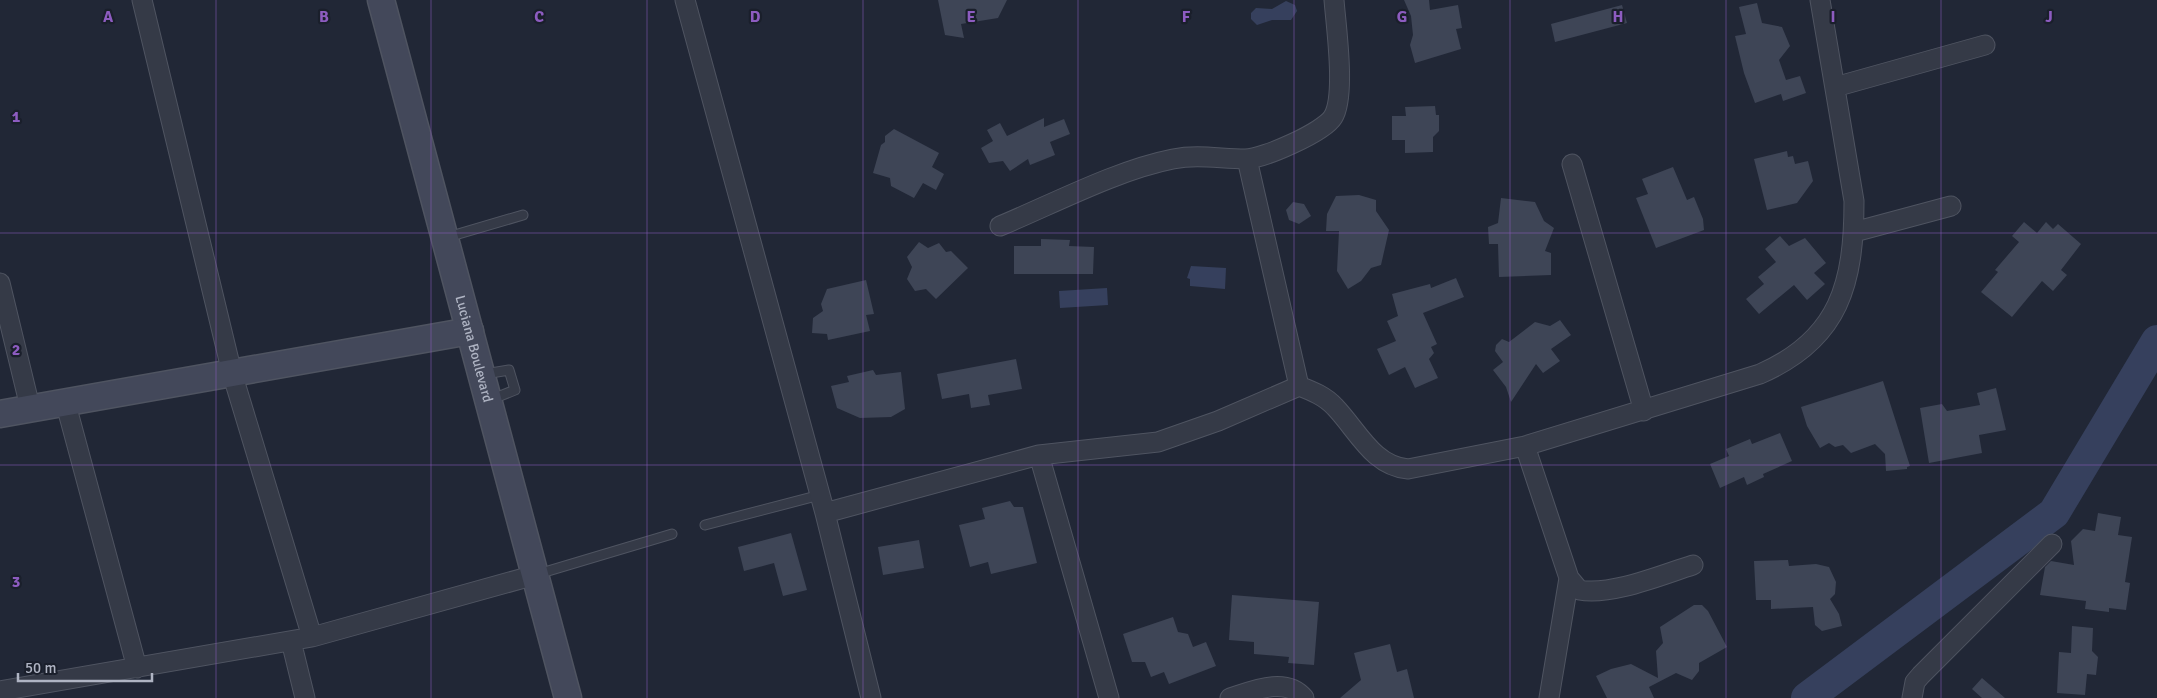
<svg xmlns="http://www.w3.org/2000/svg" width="2157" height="698" font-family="Signika,sans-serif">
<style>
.water{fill:#36405d}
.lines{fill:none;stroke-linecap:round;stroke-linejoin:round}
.river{stroke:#36405d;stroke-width:32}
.building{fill:#3e4556}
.lane-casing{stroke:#4f5461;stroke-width:11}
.street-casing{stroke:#4f5461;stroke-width:21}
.secondary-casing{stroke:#4f5461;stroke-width:29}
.lane{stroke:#353a47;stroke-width:9}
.street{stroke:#353a47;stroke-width:19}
.secondary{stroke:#43485a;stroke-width:26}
.grid{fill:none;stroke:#8d5cc0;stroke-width:1;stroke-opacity:0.55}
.labels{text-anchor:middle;stroke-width:4.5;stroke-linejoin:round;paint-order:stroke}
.street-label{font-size:14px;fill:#afb4c3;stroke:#1a1f2b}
.grid-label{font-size:16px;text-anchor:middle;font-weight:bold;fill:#8d5cc0;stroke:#1a1f2b;stroke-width:4.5;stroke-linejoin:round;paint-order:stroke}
</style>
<rect width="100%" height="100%" fill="#212736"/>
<path class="water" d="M1286,1L1295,5L1297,11L1291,20H1272L1257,25L1251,19V13L1256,8L1272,9Z
M1191,266L1226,268L1225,289L1190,286V279L1187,278Z
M1107,288L1108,305L1060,308L1059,291Z"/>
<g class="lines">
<path class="river" d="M1807,698L2054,513L2157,341"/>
</g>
<path class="building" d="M938,0H1007L998,18L961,24L964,38L945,35Z
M1404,0H1429L1430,10L1458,5L1462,28L1456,29L1461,49L1415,63L1410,45L1413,35L1411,16Z
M1757,3L1762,23L1782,27L1790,46L1779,60L1786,80L1800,76L1806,93L1783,101L1781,94L1755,103L1744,73L1735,36L1746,34L1739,7Z
M1622,5L1627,23L1555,42L1551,24Z
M1435,106L1436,115H1439V131L1433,137V152L1405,153V140H1392V116H1406L1405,107Z
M1044,118V127L1064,119L1070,134L1050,142L1055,155L1030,165L1028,159L1010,171L1003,161L989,163L981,148L993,141L987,130L1000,123L1007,136Z
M894,129L939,153L932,167L944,174L936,190L923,183L914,198L891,186L890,178L873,173L881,145L885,142V136Z
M1787,151L1788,157L1793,156L1795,164L1808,161L1813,181L1797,203L1767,210L1754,159Z
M1673,167L1687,200L1694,197L1703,219L1704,230L1656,248L1636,198L1648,194L1642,179Z
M1359,195L1376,200V211L1389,230L1381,265L1371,268L1361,281L1348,289L1337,271L1339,231H1326L1327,214L1336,196Z
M1501,198L1535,202L1544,221L1554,228L1545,251L1551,253V275L1499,277L1498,244H1489L1488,227L1498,223Z
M1293,202L1304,204L1311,216L1299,224L1289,220L1286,210Z
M2024,222L2037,233L2046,222L2053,229L2058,224L2081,244L2061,270L2067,275L2053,291L2042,281L2012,317L1981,292L1998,272L1995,270L2019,242L2012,236Z
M1780,236L1789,246L1805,238L1826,263L1814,273L1825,284L1807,300L1794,285L1759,314L1746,299L1764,284L1758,277L1776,262L1765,249Z
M1041,239L1070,240L1069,246L1094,247L1093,274H1014V246H1041Z
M919,242L928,248L939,243L946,252L951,251L968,268L936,299L926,289L915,291L907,279L912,267L907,257Z
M1456,278L1464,297L1423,313L1437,344L1431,347L1434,353L1429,359L1438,378L1415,388L1405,367L1389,375L1377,349L1396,341L1387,321L1398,316L1392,294L1430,284L1431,288Z
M866,280L874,314L866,315L870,331L828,340L827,334L812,333L813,318L823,311L821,304L827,289Z
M1560,320L1571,335L1551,349L1560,361L1543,373L1536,364L1511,402L1506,387L1493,370L1503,362L1495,351L1496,345L1502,339L1509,342L1535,322L1550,326Z
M1016,359L1022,389L988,395L990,405L971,408L969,394L942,399L937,374Z
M873,370L876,375L901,372L905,409L891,417L860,418L837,408L831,386L849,382L847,376Z
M1883,381L1910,466L1907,467V469L1886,471L1885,454L1875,444L1851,453L1843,445L1835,447L1829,443L1820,448L1807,426L1801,407Z
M1996,388L2006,430L1979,435L1982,453L1929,463L1920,408L1942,404L1947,411L1980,405L1977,393Z
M1780,433L1792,461L1763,474L1764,477L1747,485L1744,477L1720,488L1710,464L1729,456L1726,449L1750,439L1752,444Z
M1010,501L1014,507H1023L1037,563L991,574L988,562L970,567L959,525L985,519L982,508Z
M2098,513L2121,517L2118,535L2132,537L2125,582L2130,583L2126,610L2109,608V612L2085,609L2086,601L2040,595L2045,567L2051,561L2074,565L2071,541L2083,529L2095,531Z
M791,533L807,590L783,596L774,563L744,571L738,547Z
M919,540L924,568L883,575L878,547Z
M1788,560L1789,566L1816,564L1829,567L1836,582L1835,594L1830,599L1839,614L1842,626L1822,631L1815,625L1813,607L1771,609V600H1756L1754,561Z
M1232,595L1319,602L1314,665L1288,663L1289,657L1254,654V642L1229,640Z
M1694,605H1702L1708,611L1727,647L1699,663V671L1692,680L1676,673L1649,687L1654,698H1607L1596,676L1611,669L1631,664L1658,678L1656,651L1663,643L1660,627Z
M1173,617L1178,632L1188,634L1193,647L1206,642L1216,666L1169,684L1164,672L1151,677L1145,662H1132L1123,634Z
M2072,626L2093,628L2092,651L2098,657L2096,675L2087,674L2085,695L2057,693L2059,652L2071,653Z
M1390,644L1397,672L1407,669L1414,698H1340L1361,680L1354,653Z
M1982,678L2005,698H1982L1972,689Z"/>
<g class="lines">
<defs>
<path id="lane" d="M448,237L523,215
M485,374L509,370L515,390L490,400
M705,525L820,495
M538,574L672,534"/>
<path id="street" d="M142,0L232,373L312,637
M685,0L825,513L871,698
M1835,87L1985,45
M1247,159L1299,386
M1572,164L1644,411
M1000,226C1053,204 1117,170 1173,159C1198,154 1221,159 1245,159C1263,159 1324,132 1333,117C1346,96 1336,26 1334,0
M1854,232L1951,206
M0,283L30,407
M65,401L137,668
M1525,446L1569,578L1579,590C1612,596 1661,575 1693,565
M1039,455L1109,698
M825,513L1039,455L1158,442L1218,421L1299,386C1312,391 1325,396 1335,407C1358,431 1373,466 1408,469L1525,446L1760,374C1840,339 1854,283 1854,201L1820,0
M291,641L305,698
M0,691L312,637L535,575
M1230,698C1252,691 1286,676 1304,698
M1549,698L1569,578
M1912,698L1915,682L1921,675L2052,544"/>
<g id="secondary">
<path id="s1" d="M381,0L568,698"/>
<path d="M0,414L470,331"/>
</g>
</defs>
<use href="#lane" class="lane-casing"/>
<use href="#street" class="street-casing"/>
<use href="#secondary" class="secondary-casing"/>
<use href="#lane" class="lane"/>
<use href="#street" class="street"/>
<use href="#secondary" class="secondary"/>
</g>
<path class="grid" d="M216,0V698M431,0V698M647,0V698M863,0V698M1078,0V698M1294,0V698M1510,0V698M1726,0V698M1941,0V698M0,233H2157M0,465H2157"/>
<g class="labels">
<g class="street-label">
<text dy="5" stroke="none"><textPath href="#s1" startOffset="361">Luciana Boulevard</textPath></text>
</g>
</g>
<g class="grid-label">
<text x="108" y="22">A</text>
<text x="324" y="22">B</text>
<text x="539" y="22">C</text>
<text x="755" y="22">D</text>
<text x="971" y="22">E</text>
<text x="1186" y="22">F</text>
<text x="1402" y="22">G</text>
<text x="1618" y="22">H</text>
<text x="1833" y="22">I</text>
<text x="2049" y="22">J</text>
<text x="16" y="122">1</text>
<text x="16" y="355">2</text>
<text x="16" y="587">3</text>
</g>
<path d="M18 673v8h134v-8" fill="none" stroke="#afb4c3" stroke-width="2.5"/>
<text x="25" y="673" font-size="15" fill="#afb4c3" stroke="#1a1f2b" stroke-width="4" paint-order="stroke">50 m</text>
</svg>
